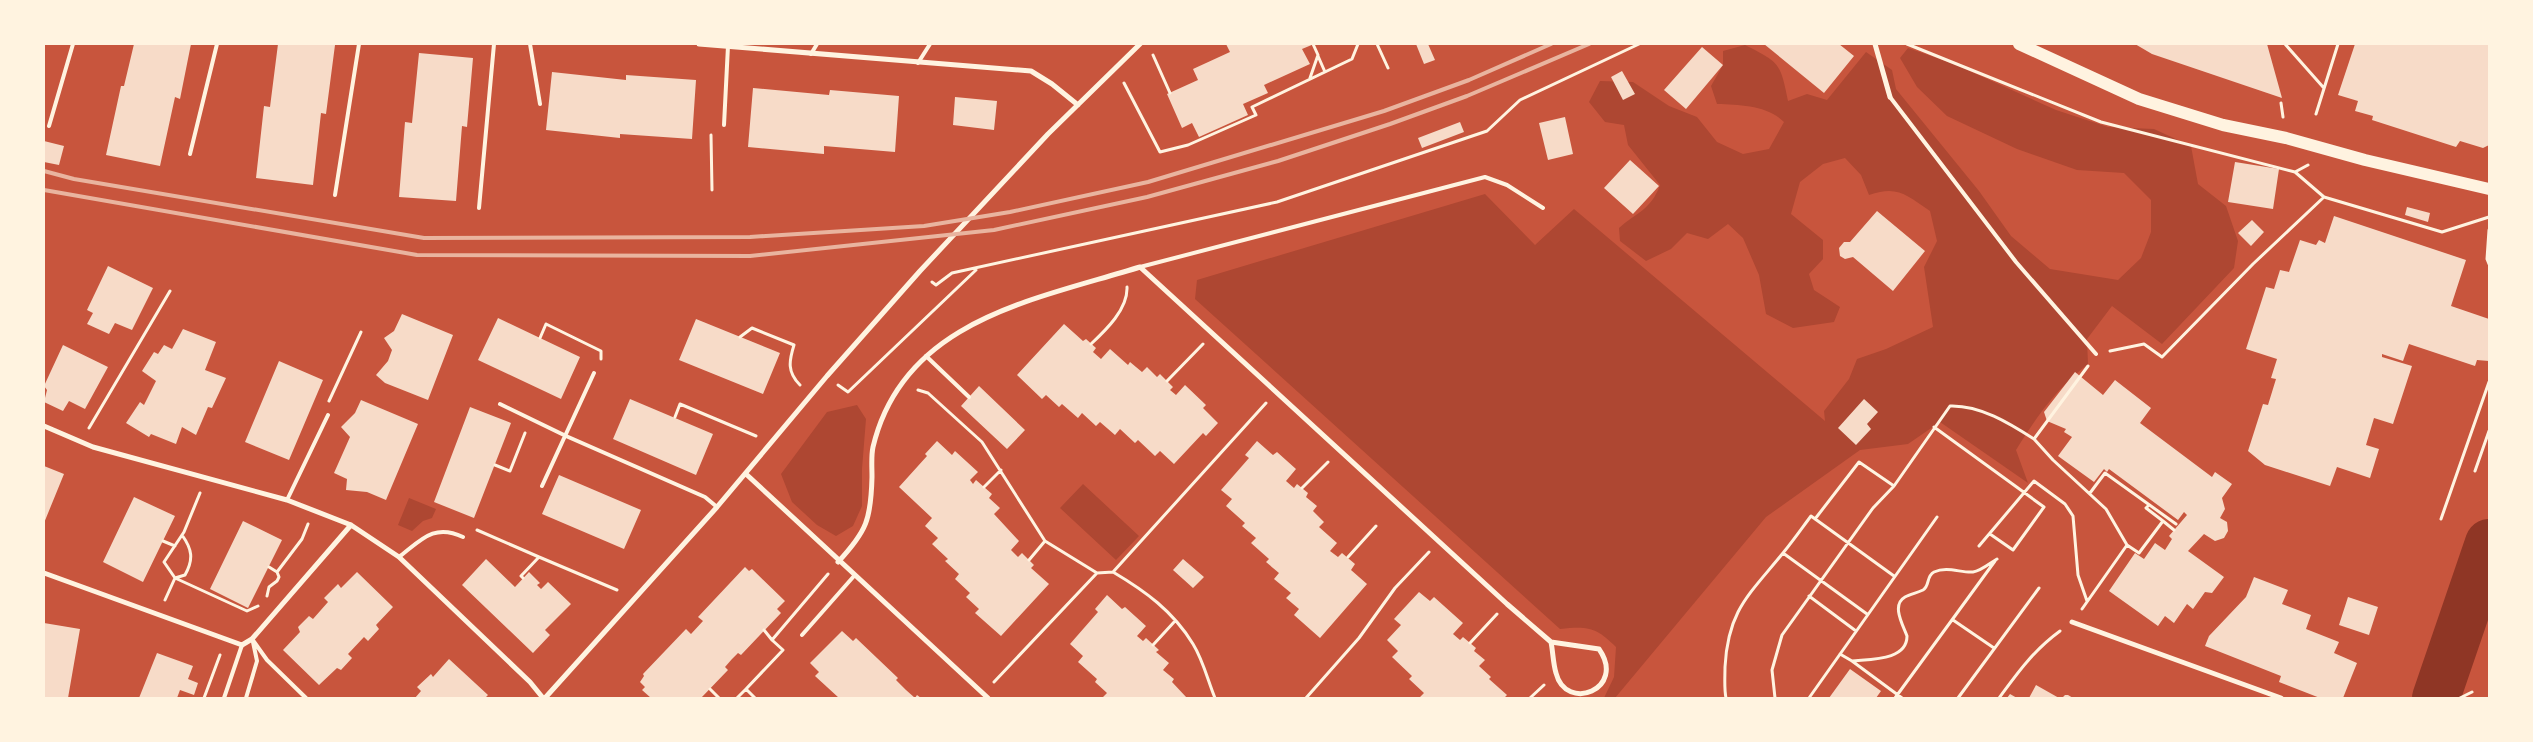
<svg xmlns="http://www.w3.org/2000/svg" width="2533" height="742" font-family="'PT Sans',sans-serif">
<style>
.green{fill:#ae4732}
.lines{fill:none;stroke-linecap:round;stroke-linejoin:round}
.river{stroke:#8f3625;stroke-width:48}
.building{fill:#f7dbc8}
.path{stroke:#fff3e0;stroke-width:3}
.service{stroke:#fff3e0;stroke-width:4}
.minor{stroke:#fff3e0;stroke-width:5}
.primary{stroke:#fff3e0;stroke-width:12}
.rail{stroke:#e9b49f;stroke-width:4}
</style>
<rect width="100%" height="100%" fill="#c8553d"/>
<path class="green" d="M1745,45C1780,63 1780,62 1788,101L1807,94L1827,100L1866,52L1892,70L1896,89L1979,191L2011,236L2050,269L2118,280L2141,258L2151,232V200L2124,173L2077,170L2017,149L1947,116L1917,87L1900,58L1908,48L1954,64L2056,110L2108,127L2154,129L2191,146L2198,184L2226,206L2238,241L2234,268L2162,344L2112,306L2087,339L2088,364C2056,389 2037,416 2016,450L2028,483L1940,422L1908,444L1860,450L1766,517L1615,698H1604L1614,677L1616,647C1596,627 1588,626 1560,629L1195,299L1197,280L1485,194L1535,245L1574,209L1825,421L1824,411L1849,379L1857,359L1886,349L1933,327L1924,267L1937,241L1930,211C1906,195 1898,185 1869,195L1861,175L1845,158L1823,164L1800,182L1791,214L1823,240V259L1809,274L1814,290L1840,307L1834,322L1793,328L1766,314L1759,275L1743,238L1728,224L1708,239L1687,233L1671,249L1646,261L1620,241L1619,228C1637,212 1651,210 1660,185L1628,145L1624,125L1605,122L1589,102L1600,81L1633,82L1669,106L1697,117L1717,142L1743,154L1769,149L1784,122C1767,105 1740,105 1717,104L1711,86L1723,65V51Z
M857,405L866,419L862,469V506L853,526L836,536L817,525L792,502L781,474L827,412Z
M1083,484L1139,536L1116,560L1060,508Z
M409,498L436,509L432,518L423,521L412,531L398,525Z"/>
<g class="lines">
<path class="river" d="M2436,698L2489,543"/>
</g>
<path class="building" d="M134,44H191L180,99L175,97L160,166L106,155L121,86H124Z
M278,44L335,45L326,114L321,113L313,185L256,178L264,106L270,107Z
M1226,44H1314L1302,49L1310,64L1264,85L1268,93L1243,104L1248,115L1199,137L1192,123L1182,128L1167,94L1198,80L1193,69L1230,52Z
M1416,44H1428L1435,60L1424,64Z
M1764,44H1839L1854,56L1824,93Z
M2135,44H2267L2282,98L2152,54Z
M2355,44H2489V145L2483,148L2460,141L2456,147L2372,120L2373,116L2355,111L2358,101L2338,95Z
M1702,47L1723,65L1686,109L1664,90Z
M419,53L473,58L467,127L462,126L456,201L399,197L405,122L412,123Z
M1622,71L1635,94L1623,100L1611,77Z
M552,72L626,80V75L696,80L692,139L620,134V138L546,130Z
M753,88L829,95L830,90L899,96L895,152L824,146V154L748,147Z
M955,97L997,101L994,130L953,125Z
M1565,117L1573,154L1548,160L1539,123Z
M1460,122L1464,132L1422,148L1418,138Z
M44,141L64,146L59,165L44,162Z
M1630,160L1659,186L1633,214L1604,188Z
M2235,162L2279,169L2273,209L2228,202Z
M2407,207L2430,213L2428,222L2405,215Z
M1877,211L1925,251L1893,291L1853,257L1845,259L1840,256L1839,248L1844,242H1850Z
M2334,216L2466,260L2451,306L2489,319V361L2477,360L2475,366L2409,344L2403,361L2382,354V357L2412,366L2393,424L2374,418L2366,445L2379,449L2370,478L2337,467L2330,486L2265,465L2248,451L2263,404L2268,405L2276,379L2271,378L2277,359L2246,349L2266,287L2274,289L2280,270L2289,272L2300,240L2316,245L2319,240L2325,243Z
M2252,220L2264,232L2251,246L2238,233Z
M108,266L153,288L132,330L115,323L109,334L87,324L93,313L87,310Z
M402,314L453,335L428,400L385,383L376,375L388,361L392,350L384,338L394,331Z
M498,318L580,357L561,399L478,360Z
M696,319L780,353L763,394L679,360Z
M1064,324L1083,341L1086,339L1096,348L1093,352L1101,359L1110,349L1128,365L1130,362L1142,372L1147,367L1157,377L1160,374L1173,387L1170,390L1176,395L1185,385L1206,405L1203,408L1218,423L1206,436L1203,433L1174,464L1160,451L1155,456L1138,440L1135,443L1120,429L1115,435L1100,422L1096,426L1082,413L1078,418L1062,404L1059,407L1046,395L1042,399L1017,375Z
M183,329L216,342L205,370L226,378L212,408L208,407L196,435L182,427L176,444L151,434L149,437L126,423L140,402L144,405L156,381L142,371L154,352L158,354L164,345L172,349Z
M63,345L108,367L85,409L69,401L63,411L44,402L47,390L44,386Z
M279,361L323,380L289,460L245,442Z
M2075,372L2103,395L2115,380L2151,408L2140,423L2212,477L2215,472L2232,484L2222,498L2225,509L2220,518L2227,522L2228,531L2224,538L2215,541L2204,534L2188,551L2224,577L2212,593L2205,592L2193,609L2187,604L2174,623L2165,616L2158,626L2109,591L2135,553L2144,559L2155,543L2165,550L2172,539L2169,536L2187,515L2184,512L2178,520L2109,469L2107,472L2104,469L2094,482L2058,456L2072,437L2064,432L2066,429L2047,421L2044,412Z
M979,386L1025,430L1007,449L961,406Z
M630,399L713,434L696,475L613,439Z
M1864,399L1878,412L1867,424L1871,429L1856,445L1838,428Z
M361,400L418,424L386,500L367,492L346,490L347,479L334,473L350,437L341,427L355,413Z
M470,407L511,423L474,518L434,502Z
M937,441L952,455L955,451L978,472L970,480L973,484L976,480L992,494L989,498L1000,508L994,514L1019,541L1011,550L1018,557L1022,553L1034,565L1031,568L1049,584L1001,636L975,613L979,609L966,597L970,593L955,579L959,574L945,561L948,559L932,544L938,538L925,526L932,518L899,487L927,456L925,454Z
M1257,441L1273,455L1277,452L1296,469L1286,481L1294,488L1297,484L1308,493L1306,497L1317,506L1313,511L1324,522L1319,527L1337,543L1330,551L1338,557L1342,553L1355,564L1351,570L1367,584L1320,638L1294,615L1299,609L1286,598L1291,593L1274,579L1279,573L1266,562L1269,559L1251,543L1256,538L1242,526L1245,523L1226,506L1232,499L1221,490L1249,458L1245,455Z
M44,466L64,474L44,523Z
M559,475L641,510L624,549L542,514Z
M134,497L175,516L143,582L103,562Z
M243,521L282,540L248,608L210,589Z
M486,559L515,587L529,572L540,583L537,585L541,589L548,582L571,604L545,630L550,635L533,653L462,585Z
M1183,559L1204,577L1193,588L1173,570Z
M745,567L749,571L752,569L785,601L777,609L781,613L741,655L738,653L732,659L725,667L728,670L701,698H651L642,690L645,687L640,682L644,676L643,674L686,629L691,634L703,621L698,617Z
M357,572L393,607L376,625L379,629L368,641L364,637L348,654L352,658L341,670L337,668L319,685L283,650L300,632L298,627L309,616L313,619L328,602L324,598L338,584L341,588Z
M2254,577L2288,590L2282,604L2311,615L2306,629L2339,642L2334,653L2357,663L2343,698H2320L2279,682L2281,676L2205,646L2209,636L2246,597Z
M1419,592L1430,601L1434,597L1463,623L1453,634L1460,640L1463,637L1476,648L1474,651L1485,660L1479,666L1491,677L1489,679L1507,695L1504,698H1419L1424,693L1409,679L1412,676L1392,657L1398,651L1387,640L1401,625L1394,619Z
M1107,595L1122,609L1125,607L1146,626L1137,636L1143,641L1146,638L1159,650L1156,652L1169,663L1163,670L1174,679L1172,682L1187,698H1102L1107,693L1095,682L1097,679L1078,662L1083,656L1070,644L1098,612L1095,609Z
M2348,597L2378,607L2369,635L2339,625Z
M44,623L80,629L68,698H44Z
M842,631L853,641L856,638L898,678L896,680L906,690L915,698L917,695L921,698H839L815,676L819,672L810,663Z
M157,653L193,666L188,679L198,683L194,695L180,690L177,698H139Z
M449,659L488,695L485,698H415L421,691L417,687L431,674L433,677Z
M1850,669L1881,691L1876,698H1829Z
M2036,685L2059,698H2029Z
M2010,694L2017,698H2007Z
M2065,695H2068L2073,698H2062Z"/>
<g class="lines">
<path class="path" d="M1377,44L1388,68
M1907,44L2101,122L2295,172L2324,197
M2285,44L2323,87
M1153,55L1170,93
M1318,56L1325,72
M1310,78L1318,55L1313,44
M1124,83L1160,152L1188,145L1256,115L1252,107L1352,59L1358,44
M2281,103L2283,117
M2316,114L2338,44
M711,135L712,190
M2295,172L2308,165
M2489,230L2487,259L2489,264
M932,282L936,285L952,273L1277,202L1487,131L1520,100L1639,44
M740,337L752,328L794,345C789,361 787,372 800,385
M540,338L546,324L601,351V359
M1091,344C1106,330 1128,309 1127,287
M2110,351L2144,344L2162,357L2253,264L2324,197L2442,232L2489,217
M1167,381L1203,344
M838,385L848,392L976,270
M918,390L928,393L982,442L1045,541L1097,573
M329,401L361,332
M675,417L680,404L756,436
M1934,427L2044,507L2013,550L1990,534
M89,428L170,291
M495,465L510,471L525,433
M2475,471L2489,431
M984,487L1001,470
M1302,488L1328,462
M2090,493L2105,473L2176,524
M1815,519L1859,462L1894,486
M2441,519L2489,382
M2163,521L2174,530
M477,530L539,557
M163,541L175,546
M2127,545L2139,553L2163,521L2146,508L2149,505
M1979,546L2034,481L2065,504L2073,516L2078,575L2087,601
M1783,553L1867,614
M1348,557L1376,526
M1029,560L1045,541
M269,567L277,572L302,539L308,524
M1113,572C1145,591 1173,611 1193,644C1203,660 1208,681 1215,698
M175,578L247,611L258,606
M175,578L185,575C194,559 192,549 182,535
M523,578L521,576L539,557L617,590
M267,596L269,587L277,581L279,577L277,572
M1809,596L1856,631
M165,600L175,578L164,562L184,532L200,493
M2082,609L2127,545L2106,509L2053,460L2034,439L2088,366
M1953,620L1994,648
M764,630L772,640
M1470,643L1497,614
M1153,645L1175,621
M1840,654L1852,661L1902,698
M1852,661C1869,659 1907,661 1907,636C1903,625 1891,605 1905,597C1910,594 1917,593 1923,590C1930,586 1926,576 1934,572C1947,566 1961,573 1973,572C1981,571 1990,563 1997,559
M994,682L1097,573L1113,572L1266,403
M710,689L719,698
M204,698L220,655
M737,698L746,689
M755,698L746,689L783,650L772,640L828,574
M1306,698L1359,638L1395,588L1429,552
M1530,698L1544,685
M1726,698C1724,688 1725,678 1725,667C1728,610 1749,595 1783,553C1793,541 1802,528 1811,516L1894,576
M1775,698L1772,670L1782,635L1873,508L1894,486L1950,406C1980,405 2009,423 2034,439
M1809,698L1937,517
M1895,698L1995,561
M1958,698L2039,588
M1999,698C2018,672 2034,650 2060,631
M2460,698L2472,692"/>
<path class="service" d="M530,44L540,104
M811,54L817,44
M918,63L930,44
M1890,97L2016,262L2096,354
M724,125L728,46
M49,126L73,44
M190,154L217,44
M335,195L359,44
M479,208L494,44
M1140,267L1485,177L1507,185L1543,208
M926,356L969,397
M500,404L566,436L705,497L717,507
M542,486L594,373
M287,500L328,415
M399,557C421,540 434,523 463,537
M802,635L854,576
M252,639L267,660L306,698
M224,698L242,645
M246,698L257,661L253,642"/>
<path class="minor" d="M699,44L1031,71L1052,84L1078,105
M1875,44L1890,97
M44,426L93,447L287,500L351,525L399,557L530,682L543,698
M746,474L988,698
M838,562C867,531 871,519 872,477C872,467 871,456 873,447C903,320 1034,300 1140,267L1507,604L1551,642L1599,649C1627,689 1566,713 1556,673C1553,663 1553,652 1551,642
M44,573L242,645L252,639L351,525
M2072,622L2281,698
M545,698L717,507L827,376L920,271L1048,134L1140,44"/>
<path class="primary" d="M2019,44L2139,99L2223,125L2286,138L2365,160L2489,189"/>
<path class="rail" d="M44,171L74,179L424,238L750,237L924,226L1010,212L1148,182L1384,111L1469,80L1551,44
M44,190L417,255L750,256L994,230L1147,197L1278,161L1390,124L1467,96L1589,44"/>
</g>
<rect width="2533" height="742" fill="none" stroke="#fff3e0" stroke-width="90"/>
</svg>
